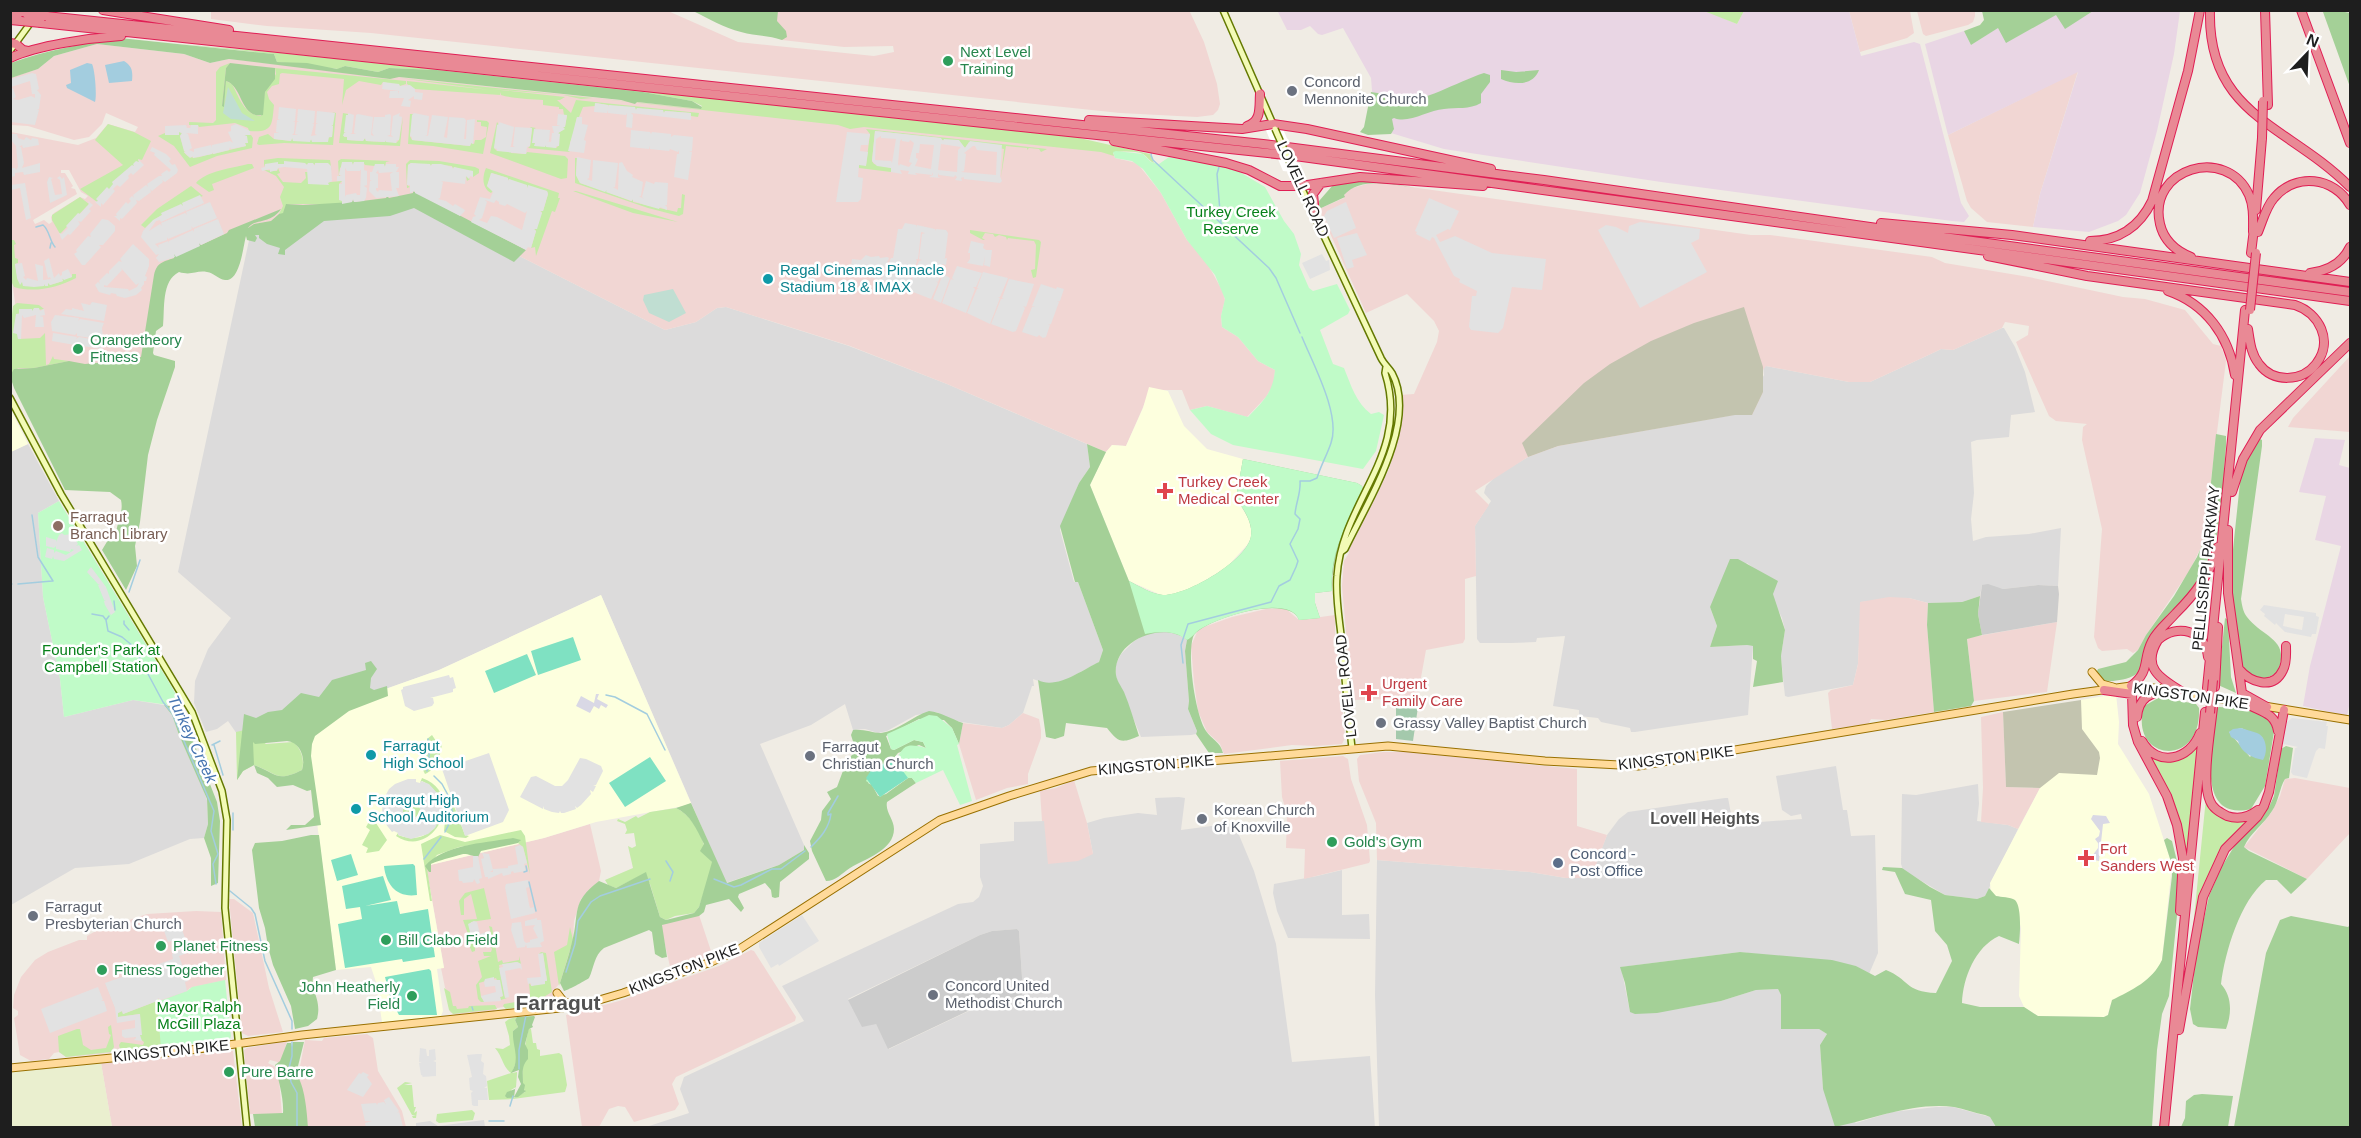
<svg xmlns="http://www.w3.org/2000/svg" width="2361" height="1138" font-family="Arial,sans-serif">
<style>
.residential{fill:#dcdbdb;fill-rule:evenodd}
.commercial{fill:#f1d6d3;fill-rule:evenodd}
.industrial{fill:#e9d6e4}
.education{fill:#fdffde}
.religious{fill:#ccc}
.construction{fill:#c3c4af}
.farmland{fill:#eaefcf}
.grass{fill:#c5eba8}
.forest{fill:#a4d097;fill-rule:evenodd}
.wetland{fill:#c0ded2}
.cemetery{fill:#a4c9ac}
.park{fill:#c0fbc8}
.pitch{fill:#7fe1c2}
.parking{fill:#e2e2e2;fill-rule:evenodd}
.plaza{fill:#d9d8e5}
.water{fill:#a3cddf}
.pier{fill:#fff}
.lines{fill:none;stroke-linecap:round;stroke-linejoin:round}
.stream{stroke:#a3cddf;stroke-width:1.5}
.secondary-casing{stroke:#647901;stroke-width:8}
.primary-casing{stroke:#997000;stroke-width:9}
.highway-casing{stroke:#e01e54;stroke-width:10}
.secondary{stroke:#f3fbb6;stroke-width:5}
.primary{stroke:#ffda9a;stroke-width:7}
.highway{stroke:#e98995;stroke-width:8}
.secondary-bridge-casing{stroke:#647901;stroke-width:8;stroke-linecap:butt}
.highway-bridge-casing{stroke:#e01e54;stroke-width:10;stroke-linecap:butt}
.secondary-bridge{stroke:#f3fbb6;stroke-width:5}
.highway-bridge{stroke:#e98995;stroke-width:8}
.leisure-dot{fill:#2e9e5b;stroke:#fff;stroke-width:2}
.worship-dot{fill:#6b7280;stroke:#fff;stroke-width:2}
.culture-dot{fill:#0f9aa8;stroke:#fff;stroke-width:2}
.health-dot{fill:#e0444e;stroke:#fff;stroke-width:2}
.education-dot{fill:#8d6e63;stroke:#fff;stroke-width:2}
.service-dot{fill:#5c6f8a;stroke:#fff;stroke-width:2}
.labels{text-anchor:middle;stroke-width:5;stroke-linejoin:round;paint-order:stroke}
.leisure-label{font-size:15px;fill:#27864d;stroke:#fff;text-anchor:start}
.worship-label{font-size:15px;fill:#5b616d;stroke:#fff;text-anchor:start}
.street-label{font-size:15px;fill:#1e1e1e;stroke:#fff}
.park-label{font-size:15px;fill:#08811a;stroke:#fff}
.culture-label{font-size:15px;fill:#0d838f;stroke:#fff;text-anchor:start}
.health-label{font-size:15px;fill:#be3a42;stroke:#fff;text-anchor:start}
.education-label{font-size:15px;fill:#785e54;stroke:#fff;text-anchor:start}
.service-label{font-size:15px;fill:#4e5e75;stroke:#fff;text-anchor:start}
.water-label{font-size:16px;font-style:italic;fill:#4775b1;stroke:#fff}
.neighbourhood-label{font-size:16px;font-weight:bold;fill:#515151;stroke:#fff}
.district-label{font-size:21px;font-weight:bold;fill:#515151;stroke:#fff}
</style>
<rect width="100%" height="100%" fill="#f0ece4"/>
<path class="residential" d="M413,202L665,330L696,322L717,308L726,307L849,346L947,384L1087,444L1090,467L1079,483L1060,530L1074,582H1078L1103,650L1099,662L1062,682L1047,684L1033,679L1034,686H1032L1023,713L1009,725L1002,728L961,722L946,718L937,712L916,715L887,731L878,733L865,729L853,730L845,704L811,725L760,744L804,845V850L779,865L726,883L601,595L439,670L377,692L237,734L228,721L217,729L206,732L194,703L195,681L208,649L231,618L178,572L251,231Z
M2002,328H2004L2015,347L2025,372L2035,412L2011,415L2009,437L1977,440L1971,442L1974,493L1971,519L1973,541L1986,537L2029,534L2061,528L2058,586L2038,585L2003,589L1982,585L1980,596L1962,602L1928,603L1909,598L1861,602L1858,664L1853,685L1788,697L1785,696L1783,678L1781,656L1785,630L1782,618L1774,602L1773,594L1755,569L1747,563L1710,607L1717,626L1710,647L1747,645L1753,646L1748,715L1635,732H1631L1630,728L1601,722L1598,718L1579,716V710L1553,706L1565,636L1537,638L1536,642L1511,643H1480L1477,639L1475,526L1491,501L1484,493L1486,486L1496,476L1528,457L1558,446L1744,413L1764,375L1763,367L1766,366L1849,382H1870L1935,352L1941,349L1953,350Z
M28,444L59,501L38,513L43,597L60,679L64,717L133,700L164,705L172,715L179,735L202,786L207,800L208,824L204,838L190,839L129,864L75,868L11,905L10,452Z
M1165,631L1177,634L1187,640L1185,651L1189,701L1188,709L1197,731L1196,734L1191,735L1141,737L1116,677V664L1121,654L1133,642L1145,634Z
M1836,766L1843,810H1847L1851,836L1875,835L1878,953L1869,974L1856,966L1740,952L1621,967L1630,1012L1676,1009L1721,1001L1756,990L1778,989L1781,995V1029H1819L1827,1034L1820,1045L1823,1089L1856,1123L1892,1112L1936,1107H1953L1990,1117L1996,1127H1379L1375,995L1377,860L1530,872L1566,878H1590L1607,835L1619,819L1628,812L1725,798H1728L1733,824L1802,819L1801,814L1791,816L1782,810L1776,776Z
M1978,784L1979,804L1977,821L2008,825L2018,829L1985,896L1977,899L1945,895L1903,870L1901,864L1902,794L1916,795Z
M1179,797L1185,798L1181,830L1234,823L1254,871L1276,944L1292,1062L1370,1056L1375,1128H643L689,1113L680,1089L684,1077L804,1021L782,986L958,904L973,902L979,897L983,886L980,877V844L1014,841V822L1044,821L1093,854L1087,823L1104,818L1138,813L1157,815L1155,798ZM1017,929L1019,931L1023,993L1020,996L992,1000L889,1049L876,1024H872L848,999L980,935L992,931Z
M1342,870V915L1369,914L1370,939L1288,938L1277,911L1273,893L1274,884L1317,876Z
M484,1120L485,1127H416V1123L430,1121L438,1126Z"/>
<path class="commercial" d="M211,11H668L738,42L874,56L894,52L893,46L844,47L782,40L769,35L764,11H1193L1190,12L1204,42L1217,84L1220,104L1218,110L1213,115L1197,117L1120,113L371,33L267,26L211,19Z
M1849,11H1910L1914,33L1907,38L1860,52Z
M1917,11H1975V16L1973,22L1968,25L1926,36L1923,34Z
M97,44L184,54L210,63L229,59L1113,152L1115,158L1137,163L1161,193L1187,240L1206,261L1223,292L1225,300L1221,316L1222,327L1238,337L1258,361L1275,370L1274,384L1266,397L1247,417L1207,406L1190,410L1182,390H1159L1147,398L1126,446L1112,445L1106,452L947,384L850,346L726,307L717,308L696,322L665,330L413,202L245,232L155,275L139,374L11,376V327L15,303L10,265L11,132L78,145L96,138L108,124L135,132L138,127L106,113L102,124L89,137L74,140L28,126L11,125L10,78L38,69L54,56ZM61,170H69L81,192L88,196L85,199L80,197L54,213L51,217L52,222L49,224L44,220L35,224L33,220L77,194L75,189L71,188L73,186L65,173H61Z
M2078,71L2040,194L2033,227L1987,222L1971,208L1967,201L1948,135Z
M1367,184H1390L1751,235H1770L1932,257L1945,263L2029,277L2123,297L2145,299L2185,310L2213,344L2221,346L2226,361L2203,543L2190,570L2146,635L2138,650L2133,653L2127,649L2102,651L2098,648L2094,637L2102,529L2082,440L2083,427L2087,424L2056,421L2049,416L2016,342L2028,335L2029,326L2005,322L2002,328L1953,350L1941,349L1935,352L1870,382H1849L1766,366L1763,370V392L1752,415L1744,413L1558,446L1528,457L1475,491L1489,505L1475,526L1476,576L1465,579V639L1463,643L1426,650L1416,705H1401L1400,700L1396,699L1352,700L1342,586L1344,561L1349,553L1348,549L1389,469L1399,430L1402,403L1400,395L1414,394L1437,342L1439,331L1434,321L1407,294L1366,313L1319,209L1344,198V195L1349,189Z
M2350,356V432L2288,427L2293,418Z
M1889,597L1909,598L1928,603L1927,625L1934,712L1886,720L1871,719L1869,723L1862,725L1832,729L1828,693L1831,690L1853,685L1858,664L1860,602Z
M1266,609H1286L1299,620L1335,615V642L1333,645L1338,656L1345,738L1342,744L1316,746L1292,745L1224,754L1220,744L1207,732L1198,711L1194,682L1191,646L1197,632L1201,628L1232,617Z
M2057,622L2047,692L1974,701L1967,638Z
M2003,712L2006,787L2040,788L2018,829L2008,825L1981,822L1983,788L1981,717Z
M1023,713L1039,719L1041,730V738L1028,774V784L1007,788L976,800L959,744L963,723L1002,728L1009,725Z
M1383,752H1408L1577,769V826L1607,835L1591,878H1566L1530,872L1377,860L1376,823L1359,781L1357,759L1360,755Z
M1343,756L1348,759L1351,779L1367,825L1370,861L1369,863L1304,879L1305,849L1286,848L1287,815L1282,797L1280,761Z
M2295,778L2350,788V833L2307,879L2244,847L2271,813L2280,796L2285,779Z
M1074,780L1087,823L1093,854L1078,861L1048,864L1044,821H1042L1040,791L1056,788Z
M590,824L601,871L599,881L581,899L574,921L573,940L560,983L553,991V1002L548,1005L507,1010L504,1007L497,1008L494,1011L456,1015L450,1012L441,968L444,967L426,866L544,838Z
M229,899H234L253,913L269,988L283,1032L248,1036L242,1033Z
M196,911L221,912L226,980L190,988L187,991L161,1049L124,1051L114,1048L110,1053L66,1057L59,1052L54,1053L49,1059L31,1061L20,1055L14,1018L18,1015V1011L13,1008L14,995L21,977L35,960L48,952L79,940H87V936L94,932L147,914Z
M699,915L712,954L671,971L661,927L664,923Z
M751,950L754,951L796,1017L795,1021L676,1077L672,1084L679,1104L675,1110L634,1122L625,1107L618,1106L609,1109L599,1127H582L566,1015L619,1001L719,966Z
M367,1034L373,1038L378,1071L402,1111L406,1127H307L298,1077L305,1040L322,1041L324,1038Z
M287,1041L281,1063L270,1060L268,1063L278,1068L282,1114L266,1116L257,1114H250L244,1050L247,1048Z
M233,1051L242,1127H112L101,1063Z"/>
<path class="industrial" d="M1277,10H1704L1737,24L1744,11H1849L1861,56L1914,42L1920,44L1961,203L1969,216L1964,222L1952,221L1661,182L1444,149L1381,130L1373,103L1371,78L1343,28L1322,35L1318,34L1310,26L1301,30H1287Z
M2093,11H2180L2174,54L2157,131L2140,193L2126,215L2118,221L2089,232L2033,227L2040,194L2078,72L1948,135L1925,44L1964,31L1971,45L1999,27L2007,42L2057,14L2065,28Z
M2315,438L2345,440L2339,465L2350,468V701L2347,716L2303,706L2310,666L2341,546L2315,540L2326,496L2299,492Z"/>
<path class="education" d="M1149,387L1168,391L1184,426L1207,449L1243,459L1236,498L1248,518L1251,528V538L1247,545L1227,567L1189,590L1175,595H1161L1129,581L1090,485L1106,452L1112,445L1126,446L1143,408Z
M11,410L28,444L11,452H10Z
M601,595L691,803L684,806L596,822L544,838L426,866L444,968L437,969L443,1011L441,1016L382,1022L376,982L371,967L336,970L310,768L312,732L377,692L439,670Z
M2116,694L2119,722L2118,744L2149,794L2172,865L2162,960L2159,968L2140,986L2110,1005L2108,1015L2104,1017L2038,1016L2024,1007L2019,996L2021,928L2013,899L1996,896L1991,893L1990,883L2040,788L2051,759L2081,700Z"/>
<path class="religious" d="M1988,584L2003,589L2038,585L2058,586L2059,594L2057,622L1982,635L1978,614L1982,585Z
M1017,929L1019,931L1023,993L1021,996L991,1000L888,1049L876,1024L862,1027L848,1000L980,935L992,931Z"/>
<path class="construction" d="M1744,307L1763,367V392L1752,415H1735L1558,446L1528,457L1522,443L1584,383L1610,364L1651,341L1694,323Z
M2081,700L2082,729L2099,752L2100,758L2097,775L2059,773L2040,788L2006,787L2003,712Z"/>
<path class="farmland" d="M101,1063L112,1127H11V1072Z"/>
<path class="grass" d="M1704,11L1744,10V11L1737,24Z
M179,44L271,52L1075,137L1150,154L1154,163C1149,161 1148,157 1143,154C1136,151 1121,151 1113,153L1114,156L1101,152L864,127L850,129L838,125L593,98L581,99L563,95L491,89L565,97L560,100H557L571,113L576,100L699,113L698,117L691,116V113L665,111L664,113L637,108L636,110L596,103L595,106L583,107L579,117H577L574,132L570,143L571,144L569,151L570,152L528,148L530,146L532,129L530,127L536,128L534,129L535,143L556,148L559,145L557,134L564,129L563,127L565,126L567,116L564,115L563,109H559V107L543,105V100C532,99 514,99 501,95V92L500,95L415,89L407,84V81L490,90L399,78L700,109L702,106L692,101L643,92L437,70L389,68L378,72L345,66L338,69L277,62L274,54Z
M230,63L226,68L222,106H224L226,81L232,84C239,97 244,115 261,116L265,92L276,74L275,68L406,81V84L400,86L383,82L381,85L359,81L346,90L342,105L344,79L282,73L280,74L279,84L272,86L267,92L269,99L274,105C272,125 273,133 249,131L248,128L235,123L199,127L198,125H189V122L213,123L216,120V72L220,67Z
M332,112L336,113L333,145L284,143L259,145L257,144L259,137L268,134L274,139L291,141L292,138L312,140L332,137L333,126L331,125L334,113Z
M343,113L348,114L346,132L344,133V137H347V140L363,141L365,138L366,141L385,142L386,140L396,143L399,140L403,117L400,146L339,143Z
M410,114H415L410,136L412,140L470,146L471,143L474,144L475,140H481L486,137L487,127L481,126V122H477V120L487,121L489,123L483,154L433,146L408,144Z
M497,122L499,125L494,148L497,151L511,150V153L526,154L527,152L565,156L568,159L567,178L561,179L490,153Z
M108,124L134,132L151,141L142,160L138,159L139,162H136L135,166L97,202L80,189L123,165L95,140Z
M866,129L1047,149L1041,152L1039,149L1029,148L1027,150V148L1006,146L1001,177L1004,149L969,142L965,148L959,142L941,140L940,138L875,131L872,161L874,164L891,168V172L859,168V165H866L870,134Z
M179,132L182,133L180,136L184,150H186L184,152C191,162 201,156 211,154V152L213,154L246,146L245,143H248L245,135H251L253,138L252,148L217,156L190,167L174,146L158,136L165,133V135H179Z
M278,158L330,160L332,173L331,166L315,164L313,166L309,163L307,165L304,163L284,162V164H265L264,167V160Z
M575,158H577L576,175L580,183L605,191L607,190V192L631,201L633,199V202L677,212L678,208H681L682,194L685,195L683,214L679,216L648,208L575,183Z
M341,159L390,161L386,162L385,167L365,165L363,162H354L353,165L342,162V167L340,168L339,175L342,177H339L338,161Z
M410,160L439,161L475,167L479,169V173L467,181L466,176L470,179L473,177L472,173L454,167L453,169L452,166L432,164L431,166L411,163L408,165L407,185L410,187L407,188L406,164Z
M248,164H252L254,168L212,184L214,190L209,192L196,183C206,171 233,168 248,164Z
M278,168L280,173L277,174L283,182L301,183L306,178L305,172H308V184L342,181L339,184V200H342V204H287L283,214H279L283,206L280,197L284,187L276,176L264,170L277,171Z
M486,168L559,193L558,198H560L555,212L552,211L536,256L535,247L531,248L536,231L534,229H536L542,212L540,211H543L548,194L547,191L527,188L509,179L508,181V178L492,173L487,186L493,191L491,193C482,188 482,177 486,168Z
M191,186L203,196L183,203V206C168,211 156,217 145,228L141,225L157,209Z
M573,191H576L678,222L633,213Z
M80,197L89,204L60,234L52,220V215Z
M970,230L1039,240L1041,242L1036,277L1033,278L1031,270L1035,269L1036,245L1034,241L1008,238L1007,240L1006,237L999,235L995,237L993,234L985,233L982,238L985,240H983L970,233Z
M10,240H14L16,244L14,245L15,258L18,259V263L15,264L18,281L44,284L49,283L50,285L63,281L62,279L72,277V274H76V278C57,288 34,293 14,287L12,283Z
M17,303L39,305L44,309L16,314L18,339L40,338L45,333L46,365L49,364L53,356L54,359L69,361L34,368H18L11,376L10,331L13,306Z
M249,729L266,744L293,742C301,748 305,760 302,770C276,783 277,773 254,765L243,771L237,780L236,732Z
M432,735L438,744H442C440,756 437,769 425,774L423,770L427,750V739Z
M2198,743L2188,865L2177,819L2141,745L2170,759Z
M422,778C467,793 434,861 396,836L398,833V835C438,851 457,798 422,781L420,783Z
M412,798L417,799L421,812L416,817L408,820L403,817V806Z
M2206,798L2212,808L2249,821L2213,870L2191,948Z
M452,801L465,835L469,836L466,838L455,837L444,831L447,802Z
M676,808C689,814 700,830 704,845C707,852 707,856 712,862V868L699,907L694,913L675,916L666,920L660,917L650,884L642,875L616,888L608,885L605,880L633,868L628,846L632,848L636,846L634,833L625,834L627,830L625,824L617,821L618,819L625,822L636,816L638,818L650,812Z
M370,820H374L387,840L379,851L366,853L368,848L362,845L370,830L366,827Z
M521,830L525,836L530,874L523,847L518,843L520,841L492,842L459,847L437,855L427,868L432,901H430L421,844L440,835L465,842Z
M484,888L491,919L471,922V936H474L469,937L463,920L477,919L471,894L464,899V915H461L459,901L465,893Z
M489,926L492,927L498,962L502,960L503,963L519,960V956L521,964L517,962L499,965L505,997L507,998L501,1000L500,997L503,996L496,978L479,983L481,997L485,1002H481L478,999L476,985L482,977L478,961L491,956H484L483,952H491L492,949L489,944L482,948L481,943L484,942H475V951L472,952L469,945L472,941L492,937Z
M570,927L573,940L559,986L554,952L567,945Z
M541,952L546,953L552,992L527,1007L506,1009L503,1006L504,1004L528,1000L530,994L529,983L532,986L547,980L543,954H539Z
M444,988L450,992L453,1006H456L457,1009L468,1008L469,1006L495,1005L497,1009L453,1014L449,1010Z
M157,999H159L162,1005L164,1047L161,1049H120L119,1045L121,1042L143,1045L144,1042L140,1039V1014L118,1017V1013L122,1011L123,1014L157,1001Z
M517,1017L515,1020L518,1027L513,1031L517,1059L512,1073L517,1072V1074L516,1087L511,1090L514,1098L525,1092C519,1079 525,1042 529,1028L531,1029L533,1043H536L537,1049L540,1050V1056L559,1053L562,1055L567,1085L565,1092L513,1099L489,1100L487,1081L511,1073C502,1066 503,1057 495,1048L503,1049L510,1045L509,1036L505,1022L509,1019Z
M111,1025L114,1047L111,1052L66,1057L59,1052L58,1036L77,1029H80L83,1045L91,1050L106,1048L111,1035L109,1034L108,1027Z
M405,1082L412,1083L404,1085H412L414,1107H416L414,1113L417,1111L416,1118H413L412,1116L416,1115H412L397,1088Z
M472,1110L475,1113L473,1120L439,1123L436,1121L437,1114Z"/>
<path class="forest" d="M693,11H778L777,21L786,31L787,37L782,40C768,35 755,36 741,32C724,28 708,18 693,11Z
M1982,11H2093L2065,29L2056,15L2006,43L1998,28L1971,45L1964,31L1980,25L1984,20Z
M2340,11L2350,13V87L2323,12Z
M120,38L274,54L277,62L307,63L337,69L345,66L378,72L389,68L437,70L643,92L692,101L702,107L701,109L637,102L635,104L621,100L399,77L390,79L229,59L210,63L184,54L97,44L54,56L38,69L11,78V63C46,50 83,44 120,38Z
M230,63L275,68V79L265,92L263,115C240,119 243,86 226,81L224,107L222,106L226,68Z
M1501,70L1516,72L1539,70C1533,86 1515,85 1501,79Z
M1484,73L1490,75V82L1481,94V103C1469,110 1457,107 1444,109C1428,110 1409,124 1394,118L1392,119L1394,129L1391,134L1368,135L1360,132L1364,127L1371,92L1384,94L1386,102C1420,106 1453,83 1484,73Z
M1362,181L1383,182L1416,188C1394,185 1361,176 1344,195L1345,197L1319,209V201L1333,185Z
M413,191L526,250L514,262L414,208L390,216L324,221L285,250V255L278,254L280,248L267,244L259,238V235H255L257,238L255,242L247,240L246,236C243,247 240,282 225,280C218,279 214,273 207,272C196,270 192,276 179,272C161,281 165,309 163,326L156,331L153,353L154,355L175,361V367L157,420L148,455L140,522L135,546L137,566L126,590L102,550L108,540L116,536C116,523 124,513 121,500L110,492L65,490L14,388L10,376L14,369L34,368L69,361L85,364L106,362L107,359L126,362L127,360L141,357L154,275C157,262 163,262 174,258V254L199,246V243L201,245L227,233L229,230L281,209C270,225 255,218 248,228L254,224L271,221L279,214L283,213L286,204L303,205L352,202L353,199L354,202L386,198L387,196L389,198L413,193Z
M2216,434L2226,436V446C2222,490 2224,542 2200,580C2187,602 2164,618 2149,639C2145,645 2143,653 2143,660C2143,680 2119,680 2104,682L2096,673L2098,669L2126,662L2138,650L2146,635L2174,596L2197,557L2203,543L2207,521Z
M2258,438L2262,440V446L2241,599C2242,605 2243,612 2247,617C2263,638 2292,639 2277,673L2262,680L2244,671L2239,662L2231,596L2232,559L2241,473L2250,450Z
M1087,444L1106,452L1090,485L1129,581C1139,586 1151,594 1163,595C1186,596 1248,560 1251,536C1253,522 1243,509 1236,498L1243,459L1357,483L1362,486L1363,490C1347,523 1331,553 1332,591L1315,593V603L1320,618L1299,620C1289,592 1199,621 1193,637C1187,656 1195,714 1206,731C1212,740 1220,741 1223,753H1209L1196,734L1197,731L1188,709L1189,701L1185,651L1187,640C1163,620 1112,641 1116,675C1117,681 1121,686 1124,692C1130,706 1134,721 1139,736C1121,744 1118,742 1107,728L1066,723L1064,736L1055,739L1046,737L1038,680C1056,690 1082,670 1099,662L1103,650L1078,582H1075L1060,526L1079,483L1090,467Z
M1730,559H1738L1778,581L1773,594L1785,630L1781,656L1783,682L1753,687L1757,661L1753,659V646L1747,645L1710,647L1717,626L1710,607Z
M1980,596L1978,614L1982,635L1967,639L1974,701L1971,706L1934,712L1927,625L1928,603L1962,602Z
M2225,618L2228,620L2231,677L2236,693L2218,685Z
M371,661L377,669L371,678L370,688L374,690L387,686L388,696L349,711L315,736L312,744L311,756L321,825L286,830L291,825H305L314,817L311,790L307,791L293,785L277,787L268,778L257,773L254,765L243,771L237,780L244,714L256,718L268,712L282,710L301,693L319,697L332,680L366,670L365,663ZM287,741C300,742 306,758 302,770C276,783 276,773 254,765L253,742L255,744Z
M2160,697L2196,704L2199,708C2202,770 2128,761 2144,706Z
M164,705L180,708L217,802L220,821L218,883L211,886V858L204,838L208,824L207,799L179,735L172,715Z
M2219,707C2240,708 2268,707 2274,732L2265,786L2251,809C2192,823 2214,739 2217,708ZM2241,728L2262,737L2263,740L2250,757L2229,732Z
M929,711C941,712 951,719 963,723L959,744L952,728L944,720L919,719L886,736L891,749L894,750L914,740L923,742L926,748L919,745L898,753L890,763L878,765L868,783L872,785L878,796L886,794L908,778H912L916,783L887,802C885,812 894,819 894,829C894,850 865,859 850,868C842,873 836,881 826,881L812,851L810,841L821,820L822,811L831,799L827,792L837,787L847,760L856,751L851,735L853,730C865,729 872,733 881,733C897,731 913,716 929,711Z
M2286,746L2293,748L2289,778L2285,779C2279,789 2279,801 2272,811C2264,824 2250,833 2244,847L2249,851L2307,879L2291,894L2277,880H2266C2240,901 2225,952 2221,984C2232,996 2232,1013 2226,1029L2198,1027L2193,1024L2190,1009L2196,955L2209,896L2221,868L2235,845L2269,807L2274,796L2281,749Z
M691,803L727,883L779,865L804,850V845L809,853V859L780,882L779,897L775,898L772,897L771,890L765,883L739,894L738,897L744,908L741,912L729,899L706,905L704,912L699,916L662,925L667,957L662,958L655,954L652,932L649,930L604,948C594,955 594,968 589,978C585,981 566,991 564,991L560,983C564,969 569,956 572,942C580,913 570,903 599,881L616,888L646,872L660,917L666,920L694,913L699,907L712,862L700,851L704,844C697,830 690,814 676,808Z
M311,835H319L336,970L313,977C311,992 322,1000 317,1019L308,1026L295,1029L291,1006L273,965L268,947L265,928L259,908L252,850L255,843L282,841Z
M513,838L521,840L518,843L481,851L478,857C472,856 469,854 464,854C462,854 434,862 431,864V872H429L425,866C444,844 486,843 513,838Z
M2167,838L2172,841L2179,869V895L2169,996L2162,1014L2157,1050L2152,1127H1996L1990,1117L1985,1115C1975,1113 1964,1109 1954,1107C1914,1102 1873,1119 1835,1127L1823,1089L1820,1045L1827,1034L1819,1029H1781V995L1778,989L1756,990L1721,1001L1657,1013L1635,1014L1630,1012L1625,983L1620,967L1740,952L1832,960L1856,966L1875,976L1886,970C1909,979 1905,992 1936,993L1952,961L1947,945L1935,931L1931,900L1905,894L1895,872L1882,870L1883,867L1902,868L1930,887L1945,895L1977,899L1985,896L1989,888L1996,896C2001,897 2010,897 2015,900C2022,907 2020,934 2019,944L1999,936C1975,947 1963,978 1962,1003L1980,1007H2024L2038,1016L2104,1017L2108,1015L2112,1000C2132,990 2152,981 2162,960L2172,876V865L2164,840Z
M2291,916L2348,927L2350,925V1127H2234L2266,953L2280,920Z
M534,1016L535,1017L532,1025L533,1027L529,1029L525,1044L528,1050V1059C521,1066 523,1074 523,1083L525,1085L524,1090L526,1091L518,1097L507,1098L505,1096L507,1092L515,1089L516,1083L514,1097L521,1084L518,1077L519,1070L511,1073C521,1058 512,1047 513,1031L518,1027L515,1020L517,1017Z
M293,1042H304L296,1074C305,1085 307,1113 308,1127H255L253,1114L283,1113C284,1098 278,1079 275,1065L280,1061L287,1043H291L292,1047Z
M2202,1094L2233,1096L2228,1127H2181L2185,1118L2186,1101L2194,1095Z"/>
<path class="wetland" d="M228,87L242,113L255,121L231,119L223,113Z
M673,289L686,313L669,322L649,313L643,300L644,295Z"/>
<path class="cemetery" d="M1396,706L1418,707L1413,741L1396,739Z"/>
<path class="park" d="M1116,151L1143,154L1151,162L1159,164L1169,157L1219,166L1238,171L1265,187L1284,221L1294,234L1301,254L1299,265L1309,288L1313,291L1337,284L1350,310L1348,314L1320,330L1333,364L1344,368C1351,385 1356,403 1371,414L1379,412L1384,415L1376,451L1363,469L1233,445L1211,434L1190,410L1207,406L1248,417C1263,401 1273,393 1275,370L1258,361L1238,337L1222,327L1221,316L1225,299L1215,275L1187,240L1161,193L1143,169L1132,161L1115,158L1113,152Z
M1243,459L1357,483L1362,486L1363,490C1347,523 1329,553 1332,591L1315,593V603L1320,618L1299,620C1290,593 1219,617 1202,628C1196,631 1193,637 1187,640C1174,630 1161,631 1145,634L1129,581C1139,586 1151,594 1163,595C1186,596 1248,560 1251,536C1253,521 1243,509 1236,498Z
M59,501L170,684L183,707L133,700L64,717L60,679L43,597L38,513Z
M929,715L937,716L952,728L959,744L957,745L972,801L960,805L943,770L916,783L912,778H908L880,797L872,785L866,781L872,769C878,766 884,765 890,762C907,753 897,740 926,748L923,742L914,740L894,750L891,749L887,734Z
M225,980L231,1036L230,1039L161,1048L157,1002L187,991L192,987Z"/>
<path class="pitch" d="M573,637L581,660L538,675L531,651Z
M527,654L536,675L494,693L485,671Z
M650,757L666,781L625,807L609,783Z
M894,759L908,778L880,797L866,778L872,769Z
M351,854L358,875L337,881L331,860Z
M413,864L415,866L417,895C397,898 386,885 384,866Z
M383,876L391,900L365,906L397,901L400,914L428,909L435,957L403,962L402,959L345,968L338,924L362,919L360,907L346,909L342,886Z
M429,969L431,971L437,1015H399L391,1000L385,977Z"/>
<path class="parking" d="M32,73L36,74L39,89L37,90L41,95L39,109H37L39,110L35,125L11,122V89L13,88L16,97L13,99L18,100L31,96L35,98V94H32L30,81L11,87V79Z
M383,82L399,84L400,86L410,85L415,89V92L423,93L422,100L414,99V96L408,100L411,101L410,107L401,106L404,98H389L390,91H398V94L399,91L382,89Z
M595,103L608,105V107L609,105L635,107L636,110L637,108L663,110L664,113L665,111L691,113V120L631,113L633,115L632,128L626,127L627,113L626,115L608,113V110L607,113L594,112Z
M279,107L296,109L295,121H293L295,122L294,133L292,135H298L295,134L297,122H299L297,121L298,109L315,111L314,123H312L314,124L311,136L317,135L315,134L316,124L318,123H316L317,111L335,113L333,125H331L333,126L332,137H329L328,142H312L311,139L310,142L293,141L292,138L291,141L274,139V133H279L276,132L277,120H280L278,119Z
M348,113L354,115L352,133L350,134H356L354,133L356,115L358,114L373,117L371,135L374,136L372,133L374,117H385V115L390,114L391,116L390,135L387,136L393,137L391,135L393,116L400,113L399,116L402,117L399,140H397L396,143L386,142V140L385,142L366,141L365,138L363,141L347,140V137L343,136L344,133L346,132H344L346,115H348Z
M414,113L429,116L427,135H425L428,136L432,115L448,117L444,137L447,138L449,117L464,118L466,120L464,139H462H466L467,120L475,119L473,144L471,143L470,146L412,140V137L410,136L412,115Z
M558,114L567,115L565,127H563L565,129L558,133L560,134L559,146H556V148L546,147L545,145V147L534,146L535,143H532L534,129L550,130L549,141H547L551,142L552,133H554L552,126H560L557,125Z
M577,117H582V124L588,125L584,140L586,141L584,153L568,151Z
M499,122L514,127L511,146L510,147H515L513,146L515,127L532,128L530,146L527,147L526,154L497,151V149L494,148L497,125L499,124Z
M236,124L250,131V135H244L247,136L248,143H245L246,146L231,149L230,147L229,150L213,154L212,152V154L193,158V156L190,158L184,152L186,151H184L180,136L182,133L179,132V135H165V126L186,125L187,128H190L191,125H198V134L186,133L188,134L192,148L189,150L194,152V149L211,145L212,148V145L230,141L233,143L228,132L231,131V126Z
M631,130L650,132L651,134L652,132L671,134V137L674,135L693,137L692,151H689L692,152L688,180L674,177L677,154H679V150L678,152L670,149L669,151L650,149L649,146V149L630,147Z
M875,131L941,138L943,141L944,139L959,140L965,148L970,141L1002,145L1000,176L1002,181L1000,183L964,179V177L961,178L962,181L955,180L957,177L955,175L954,177L939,175L938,173V177L941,178L929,177L933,175V172L932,175L915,173L917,175L908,174L909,171L900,170L902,174L891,172V168L877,166L872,161ZM881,136V138L896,139L892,163L891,161L875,160L876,139ZM902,139V141L909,142L910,140L914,143L909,162L912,163L909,167L900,164L899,166L898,164L900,141ZM920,144L934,145L931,169L915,166L918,159L916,158V153H919ZM941,144L961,147L958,150L957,172L938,170ZM973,146H975L977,150L997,152L996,175L961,172L964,171L966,154L964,153Z
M847,132L870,134L868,145H861L860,151L868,152L866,166L859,165L858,177L863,178L861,199L858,202H836Z
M11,134H17L18,138L24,140L26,137L31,140L32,138L38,139L39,145L23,148L22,145L19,147H21L24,163L22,168L40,163V172L24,175L23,172L15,173V176L11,177V168H15L16,170L18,167L16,146L11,140Z
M152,147L166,154L171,159L169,161L172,165L175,164L178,170L177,173L165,182L162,180L163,182L152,191L150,189L151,192L139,201L136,200L137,203L122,219L120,218V221L114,216H117L116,214L126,202L128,204L131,201L129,199L132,196L134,198L133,195L146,185L148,187L147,184L159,176H162L161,174L167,170L169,172L171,170L154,155L155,153L150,151Z
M577,157L591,160L589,178L587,179L592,181L593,160L618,163L615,187H613L618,190L619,163L622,162L627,171L633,175L632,177L643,182L641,196H639L644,199L642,197L646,181L654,184L655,182L668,183L667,205H665L667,207V210L660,207L659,209L645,205L633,201V199L632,201L606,192L607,190L605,192L580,183L576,175Z
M138,159L144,165L133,175L131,173L128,176L129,178L120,187L117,185L113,189L115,191L103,205L101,203V207L95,202L98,201L96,199L107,187L109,189L113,184L112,182L132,165L134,166L133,164L136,161L139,162Z
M284,161L305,163L307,165L308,163H313L315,166V163H328L331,166L332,181L328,183L329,185L308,184L307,169L284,167L278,168L277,170L270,172V169L262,171L261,168L265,167V164L278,162V164H284Z
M342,162H352L353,165L354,162H364V170L367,171V185L364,186L367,188L366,198L364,201L354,202L353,199L352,202L342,204V201L339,200V184H342V181H337V176H342L339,175ZM345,168L347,171H360L361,169L360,195H357L356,193L346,195L345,197Z
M411,163L430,164L431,166L432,164H441L452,167L453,169L454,167L473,171V177L470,176L469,179L466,176L465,184L441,181L443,182L440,198L438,199L446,201L453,206L455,204L465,210L464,212L460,216L415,193V191L410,193V185H407L408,165Z
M375,164H384L385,167L386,164H396V167H399L396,172H399V188H396L399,196L376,198L369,191L370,181H372L370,180V172H372ZM378,170L379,173L393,172L390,174L392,191L379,190L378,192L376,190V188H378V174L376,173Z
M491,173L508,178V181L509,179L527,185V188L528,185L547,191L548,194L543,211H540L542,213L537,229H534L536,231L531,248L528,247L526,250L471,222L473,217L476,216L474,214L480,197L490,199L493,192L487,186ZM485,200L494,203L496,200L499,202V204L505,206L507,204L525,213L527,211L522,230L497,217L491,216L487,223L479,220L482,218L487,202Z
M60,176L62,179L64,177L67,195L50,203L47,182L49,177L53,178L51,179L55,195L62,194L60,180L57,178Z
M25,183L31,218L26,220L20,188L11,190L12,197L10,198L11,185Z
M200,195L204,203L186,211L184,209L185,211L161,222L160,220L156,221L149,231L160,224L162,226L161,223L185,213L187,215L186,212L210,202L217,218L193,228L191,226L192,229L168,239L167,237V240L155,244L159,248L158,245L168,241L169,243V241L193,230L194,232V229L218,219L224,234L201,245L199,243L200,246L176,257L174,254L175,257L159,262L156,258L159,254L156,255L141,237L143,231L153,220L162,215L161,213L181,204L183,206L182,203Z
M1429,198L1459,211L1450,230L1448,229L1436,235L1440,242L1455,236L1492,253L1546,259L1542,290L1512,287L1503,328L1498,333L1471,330L1469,327L1472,296H1476L1477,291L1459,282L1460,279L1454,276L1434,238L1432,237L1430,241L1416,234L1417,232L1415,231Z
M88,201L93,205L89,209L91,211L81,222L78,221L80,224L70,235L68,234L62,240L59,233L62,234L68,228L66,226L78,213L80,214L89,204Z
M1346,202L1356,228L1334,238L1324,216L1327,211Z
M102,219L108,220L115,226V231L103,245H99L101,247L85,265H82L74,254L77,252L76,250L88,236L91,237L90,234Z
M1640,222L1700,229L1699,239L1691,243L1707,272L1640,308L1598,230L1606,225L1616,227L1628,233L1629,226Z
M905,223L916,225V227L917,225L935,229V231L936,229L946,230L948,233L945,258L943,259L947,258L946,265L942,264L944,267L938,282L936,281L938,283L931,299L908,290L914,274H916L914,272L919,261L922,260L919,259L922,234L925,233L921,232L918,259H916L917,261L913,272H911L913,273L906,289L881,281L891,258H893L898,229H902Z
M1357,233L1367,255L1352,260L1354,267L1347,269L1337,238Z
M971,241L984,244L983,248L986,250H992L990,267L984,265L985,256L983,266L967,263L970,259V253H968Z
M133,244L149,259V266L145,276L147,277L146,281H144V284L141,288L142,290L136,295L125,298L117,296L116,294L111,293L110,295L99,292L95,285L98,282L100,284L99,281L107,273L109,274V271L119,261L122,262L120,259ZM121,268L136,285L139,283L137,287L129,291L128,289L104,287V285L107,286L122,270Z
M1322,254L1326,261L1329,260L1330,270L1310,279L1302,263Z
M866,255L871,257L879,256L880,258L887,257L889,258L880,280L843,268L851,266L852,259L861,260Z
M49,258L54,278L59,273L60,276L62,275V272L68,269L72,277L64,280L62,278L63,281L50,285L48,283V286H45L44,284V286L34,287L23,286L22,282L20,285L17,278L15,264L22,263L25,276L23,277L26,280L27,278L38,281L35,264L43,266V280L51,279L50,277L48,278L44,261Z
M957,266L982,273L976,287H973L975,289L966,313L942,303L951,279L954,280L952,278Z
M983,272L1008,278L1000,297H998L1000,298L990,324L967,313L977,289H979L977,288Z
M943,274L950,278L941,303L933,299Z
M1009,279L1034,284L1026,307L1023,306L1025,308L1016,331L1013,332L991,324L1001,299H1004L1002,298Z
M1041,284L1056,289L1057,287L1064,289L1060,301L1057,302H1059L1051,324L1048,325H1050L1046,337L1043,338L1039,335L1037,337L1022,332L1032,307H1035L1032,306Z
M92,302L107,305L104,321L61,314L66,309L72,310V308L84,311L81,303L90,305Z
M34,308H39L40,311L44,309L45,315L40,316L43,317L44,327H35L36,315L24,318L22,315L21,339H18L17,334L13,333L16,314H19V309H32V311Z
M55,315L79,318L78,321L80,319L104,323L102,328L103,337L101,339L77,336V333L75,335L52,331L51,322Z
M53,333L77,337L76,339L79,337L102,341L101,349L77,345L76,342L75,345L52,341Z
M62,533L64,535L72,534L74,538L72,539H75L78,544L76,546L79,545L82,550L64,561L54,559L53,556L52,559L45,557L47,548L54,550V553L56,551L66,555L74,550L71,549L70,552L56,549V546L54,548L46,546V537L56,540V542L59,535Z
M91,567L106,587L115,612L111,615L105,605L104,601L106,600H104L98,585L100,584H98L87,572Z
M2264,605L2316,613V616L2319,617L2316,634H2312L2311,637L2285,632L2276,623L2275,625L2264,616L2265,614L2260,610ZM2285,614L2304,617L2302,630L2283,626Z
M449,675L450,678L453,677L456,688L453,689V692L430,698H433L434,703L432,706L414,711L405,706L401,690L403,689V687Z
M2292,718L2327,722L2326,726H2328L2325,749L2319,748L2316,751L2307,778L2293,775L2291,772L2295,748L2298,747L2283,744L2287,722Z
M489,753L509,810L503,822L465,836L442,769Z
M580,758L586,759L601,766L603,771L596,785H593L596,786L593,792L590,790L591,794L581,805L577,808L575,806L576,809L564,813H561L560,811L559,813L552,812L544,809V806L543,809L520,797L531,777L536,776L555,786H562L568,780Z
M408,779H416V782L420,783L421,781L429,784L438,794L442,805L440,818L435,828L428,834L411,839L398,835V833L394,831L392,832L385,823L382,812L383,800L389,789L395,784ZM412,798L417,799L421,812L416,817L407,820L403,817V806Z
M520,845L523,847L527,863L524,864L526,871L514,873L513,871L511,872V874L503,876L502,873L488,879V877H485L481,859L484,858L482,853L489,854L493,870L490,872H493V869L508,868V866L518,864L515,847Z
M473,856H478L482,878L479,879L480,883L477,884L474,879L473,882L463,883L462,881H459L458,870L473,867Z
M528,880L529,887L526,888L529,904L530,908L534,907L535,913L511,919L505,887L506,884Z
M802,915L819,941L779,966L778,964L771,968L759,947V943Z
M537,918V920H541L544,941L540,943L542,947L527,948L526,944L525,947L517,948L511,930L512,923L521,922L524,941L526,943L530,942V940L538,938L533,928L535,925L525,926V921Z
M170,920L179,921L190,952L179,956L184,970L182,972L184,971L188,981L185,982L187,991L161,1000L158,998L157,1001L123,1014L122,1011L118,1013V1017L140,1014L142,1035H140L142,1041L134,1040L136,1038V1034V1037L125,1038L122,1036V1030L135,1028V1020L117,1023L115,1008L105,983L173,959L172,954L182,949L179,948L176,941L178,939L168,942L161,922Z
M474,921L477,922L480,934L490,931L492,937L472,941L469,945L467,935L470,938L474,936H471L468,924Z
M543,953L547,981H545V984L531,986V983L528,984L527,978L541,977L538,954Z
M517,962L521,964L522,970L520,968L505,971L509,997L505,998L499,968L503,967L502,964Z
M494,977V980H500L503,996L500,997L501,1001L484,1002L481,996L496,992L495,986L485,987L484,982L485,979Z
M98,987L103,1000L101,1001H104L107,1011L50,1033L41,1009Z
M420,1048L426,1049L427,1056H429V1050L435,1049L436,1060L433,1061L436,1062V1076L422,1077L423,1076L421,1075L419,1063H422L419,1062Z
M477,1054H482L481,1061L484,1063L483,1074L486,1076L487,1086L484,1088H487L488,1100H478V1106H474L472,1105L471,1093L473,1091L470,1090L469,1078L472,1077L467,1055Z
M363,1072L369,1075L367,1077L372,1084L363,1097L347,1090L359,1073L361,1074Z
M389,1097L399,1111L397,1113L399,1112L400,1115L403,1127L396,1126V1127H366L365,1123L372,1121H365L361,1104L376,1103L377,1105L378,1103L384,1102L386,1105L384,1100Z"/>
<path class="plaza" d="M596,694H599L597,699L608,705L606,708L601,705L599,709L594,706L590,713L576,706L581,696L594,703Z
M2093,815L2106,816L2110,823L2103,824L2099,861L2090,859L2098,848V843L2095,839L2099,836L2100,831L2091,819Z"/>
<path class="water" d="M124,61C132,66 133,71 132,81L109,83L105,65Z
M87,63L92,64C95,70 97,96 95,102L67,88L66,85L71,83L70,70Z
M2241,728C2246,730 2252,731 2257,733C2267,737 2268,752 2263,760C2253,758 2241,753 2238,741L2231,737L2229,732L2233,729Z"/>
<path class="pier" d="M1265,128L1283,129L1302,173L1283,171Z"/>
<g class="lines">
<path class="stream" d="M1152,151L1151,155L1153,160L1269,268L1276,278L1300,333
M1219,167L1217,174L1221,224
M36,227L43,225C50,231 49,240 55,247
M50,248L51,243
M32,515L38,557L53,581
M10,584H12
M18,584L52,581
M129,592L140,560
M114,601L115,610
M92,614L103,616L106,620
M109,616L106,620L108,631L122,637L133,646L163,702L172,713L214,811L211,831L218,854L213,864L216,884
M124,621V624L129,630
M1183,663L1181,645L1188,624L1271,602L1279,586L1290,580L1296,567L1298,561L1290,544L1298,529L1300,519L1295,514C1296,502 1301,493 1300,481H1310L1317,478C1321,465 1327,455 1331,443C1341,415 1313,364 1302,337
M606,695L615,697L647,714L665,750
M212,745L220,741
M214,745L223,775
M191,755L198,752
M427,771L430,748L428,739
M434,776L442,784L449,797
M233,813V830
M445,832L453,816L450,801
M811,847C821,837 829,828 831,814L828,815V813L838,796
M424,859L441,837
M666,861L673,872L670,881
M524,872L527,871L526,866
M714,879L734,887L741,885L772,869H781L805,851
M529,882L536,911
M230,891L251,908L255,914L265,961L292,1021V1029
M566,972L575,944L578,921L591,902L600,896L650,879
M472,1007L473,1010
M292,1042V1056L289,1068L291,1082L297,1093V1128
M519,1069V1050L526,1015
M510,1106L513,1096
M489,1121H504"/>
<defs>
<path id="secondary" d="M1223,10L1273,124
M10,51L40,10
M1294,172L1381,358C1384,364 1389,368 1392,373C1419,423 1366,504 1345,549L1341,552
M10,398L61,494L192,712L222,791L227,820L225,908L247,1128
M1352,748C1348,713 1345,679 1342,644C1340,622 1335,598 1337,576C1342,500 1411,455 1385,373L1386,367"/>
<path id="primary" d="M2092,672L2102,684L2113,687
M2181,692L2250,704
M2264,706L2350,720
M557,993L564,1002L574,1004
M10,1068L183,1051L302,1035L560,1008L582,1005L623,993L711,962L738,950L940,820L1009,796L1091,771L1388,746L1545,761L1638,766L2073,694L2131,686L2165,689"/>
<path id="highway" d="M103,10L229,30
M2210,10C2207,116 2289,125 2350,187
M2265,10L2268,105
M2301,10L2350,143
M10,12L27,14
M46,16L1263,144L1544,180L1884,229L2350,292
M10,20L21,21
M41,23L1295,156L2350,301
M10,43L16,44L23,50L28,51
M10,58C38,45 90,38 121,36
M1089,120L1242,129L1273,124L1307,129L1491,169
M1247,126C1262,121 1259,107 1260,94
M1114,141L1226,163L1249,170L1280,186H1301L1360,177L1483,186
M2256,210L2262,138
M1315,215L1313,194L1321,183
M1881,223L2012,235L2350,282
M2258,232C2263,220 2266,207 2274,198C2296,172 2334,177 2350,205
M2090,241C2119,241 2140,226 2152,201L2188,71L2200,10
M2251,253L2254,229
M1988,256L2087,276L2295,305C2319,313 2334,341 2316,364C2302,382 2273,383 2259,364C2251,354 2250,342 2248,329
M2191,257C2176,251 2164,241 2160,224C2147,168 2227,145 2249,195C2254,207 2253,219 2253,232
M2310,273C2327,271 2342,264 2350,247
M2168,291C2206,304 2229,336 2235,375
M2232,492L2243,459L2260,430L2350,343
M2228,530V593L2242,693L2267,707
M2239,669C2250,682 2273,691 2283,670C2287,663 2286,654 2286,646
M2131,686C2151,671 2142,660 2152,641C2157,631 2168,622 2176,613C2196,593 2210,574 2218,547
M2215,687L2218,627
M2207,688L2245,310
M2104,690L2132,694L2133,725L2138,742L2167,796L2177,825L2183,858L2180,911
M2184,693C2163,680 2140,669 2158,640C2177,623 2205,630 2208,657
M2247,704C2262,712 2275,713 2278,731
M2213,707C2211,729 2201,782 2210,801C2213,809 2220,812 2227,816C2239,820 2249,817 2258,810
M2137,717C2139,697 2150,693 2168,690
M2142,741C2157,768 2190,760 2200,733
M2179,1030L2203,897L2225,849L2257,817L2264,806L2269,792L2284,710
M2164,1128L2205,712"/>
</defs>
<use href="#secondary" class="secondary-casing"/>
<use href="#primary" class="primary-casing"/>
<use href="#highway" class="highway-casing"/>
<use href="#secondary" class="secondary"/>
<use href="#primary" class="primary"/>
<use href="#highway" class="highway"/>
<defs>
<path id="secondary-bridge" d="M1275,129L1294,172"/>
<path id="highway-bridge" d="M27,14L46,16
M21,21L41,23
M2262,138L2263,101
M2250,310L2256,253
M2210,713L2213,680"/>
</defs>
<use href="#secondary-bridge" class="secondary-bridge-casing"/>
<use href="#highway-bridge" class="highway-bridge-casing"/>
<use href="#secondary-bridge" class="secondary-bridge"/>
<use href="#highway-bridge" class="highway-bridge"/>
</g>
<g class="leisure-dot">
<circle cx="948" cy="61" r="6"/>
<circle cx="78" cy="349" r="6"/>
<circle cx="1332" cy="842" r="6"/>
<circle cx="386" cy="940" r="6"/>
<circle cx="161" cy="946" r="6"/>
<circle cx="102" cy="970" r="6"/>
<circle cx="412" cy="996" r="6"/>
<circle cx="229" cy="1072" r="6"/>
</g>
<g class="worship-dot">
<circle cx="1292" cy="91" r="6"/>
<circle cx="1381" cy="723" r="6"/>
<circle cx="810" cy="756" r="6"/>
<circle cx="1202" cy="819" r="6"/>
<circle cx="33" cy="916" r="6"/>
<circle cx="933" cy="995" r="6"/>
</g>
<g class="culture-dot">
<circle cx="768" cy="279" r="6"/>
<circle cx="371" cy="755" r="6"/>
<circle cx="356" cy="809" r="6"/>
</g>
<g class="health-dot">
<path d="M1162 482h6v6h6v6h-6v6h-6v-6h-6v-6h6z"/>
<path d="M1366 684h6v6h6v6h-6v6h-6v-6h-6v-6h6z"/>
<path d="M2083 849h6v6h6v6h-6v6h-6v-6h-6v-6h6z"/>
</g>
<circle class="education-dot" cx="58" cy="526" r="6"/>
<circle class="service-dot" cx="1558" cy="863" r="6"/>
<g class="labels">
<g class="leisure-label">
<text x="960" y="57">Next Level<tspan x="960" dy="17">Training</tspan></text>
<text x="90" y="345">Orangetheory<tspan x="90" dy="17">Fitness</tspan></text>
<text x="1344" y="847">Gold's Gym</text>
<text x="398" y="945">Bill Clabo Field</text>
<text x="173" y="951">Planet Fitness</text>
<text x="114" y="975">Fitness Together</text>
<text x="400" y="992" text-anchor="end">John Heatherly<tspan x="400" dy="17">Field</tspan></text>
<text x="241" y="1077">Pure Barre</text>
</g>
<g class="worship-label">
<text x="1304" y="87">Concord<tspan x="1304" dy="17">Mennonite Church</tspan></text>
<text x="1393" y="728">Grassy Valley Baptist Church</text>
<text x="822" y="752">Farragut<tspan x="822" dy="17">Christian Church</tspan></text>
<text x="1214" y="815">Korean Church<tspan x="1214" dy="17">of Knoxville</tspan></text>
<text x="45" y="912">Farragut<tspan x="45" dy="17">Presbyterian Church</tspan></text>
<text x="945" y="991">Concord United<tspan x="945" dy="17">Methodist Church</tspan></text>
</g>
<g class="street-label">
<text transform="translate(1303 189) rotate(65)" y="5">LOVELL ROAD</text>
<text transform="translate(2206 568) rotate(-84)" y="5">PELLISSIPPI PARKWAY</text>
<text transform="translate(1346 686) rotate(-96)" y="5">LOVELL ROAD</text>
<text transform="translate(2191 696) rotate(8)" y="5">KINGSTON PIKE</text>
<text transform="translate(1676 758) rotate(-7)" y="5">KINGSTON PIKE</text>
<text transform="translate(1156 765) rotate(-5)" y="5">KINGSTON PIKE</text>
<text transform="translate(684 969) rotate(-21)" y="5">KINGSTON PIKE</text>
<text transform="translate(171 1051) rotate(-6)" y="5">KINGSTON PIKE</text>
</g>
<g class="park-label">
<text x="1231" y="217">Turkey Creek<tspan x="1231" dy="17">Reserve</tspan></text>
<text x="101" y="655">Founder's Park at<tspan x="101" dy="17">Campbell Station</tspan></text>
<text x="199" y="1012">Mayor Ralph<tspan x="199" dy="17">McGill Plaza</tspan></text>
</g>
<g class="culture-label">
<text x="780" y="275">Regal Cinemas Pinnacle<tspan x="780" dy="17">Stadium 18 &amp; IMAX</tspan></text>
<text x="383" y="751">Farragut<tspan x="383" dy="17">High School</tspan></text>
<text x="368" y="805">Farragut High<tspan x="368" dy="17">School Auditorium</tspan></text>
</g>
<g class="health-label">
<text x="1178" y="487">Turkey Creek<tspan x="1178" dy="17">Medical Center</tspan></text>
<text x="1382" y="689">Urgent<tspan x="1382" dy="17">Family Care</tspan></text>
<text x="2100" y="854">Fort<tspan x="2100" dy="17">Sanders West</tspan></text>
</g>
<g class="education-label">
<text x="70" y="522">Farragut<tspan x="70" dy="17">Branch Library</tspan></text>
</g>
<g class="service-label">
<text x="1570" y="859">Concord -<tspan x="1570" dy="17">Post Office</tspan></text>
</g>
<g class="water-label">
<text transform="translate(193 739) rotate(65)" y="6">Turkey Creek</text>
</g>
<g class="neighbourhood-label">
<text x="1705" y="824">Lovell Heights</text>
</g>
<g class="district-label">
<text x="558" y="1010">Farragut</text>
</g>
</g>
<rect width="2361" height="1138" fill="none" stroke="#1e1e1e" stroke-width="24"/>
<g transform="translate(2307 54) rotate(23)" stroke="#ffffff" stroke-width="4.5" paint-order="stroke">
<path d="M0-4.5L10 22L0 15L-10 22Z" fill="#1e1e1e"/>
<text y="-9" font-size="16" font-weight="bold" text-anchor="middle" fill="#1e1e1e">N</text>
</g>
</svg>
